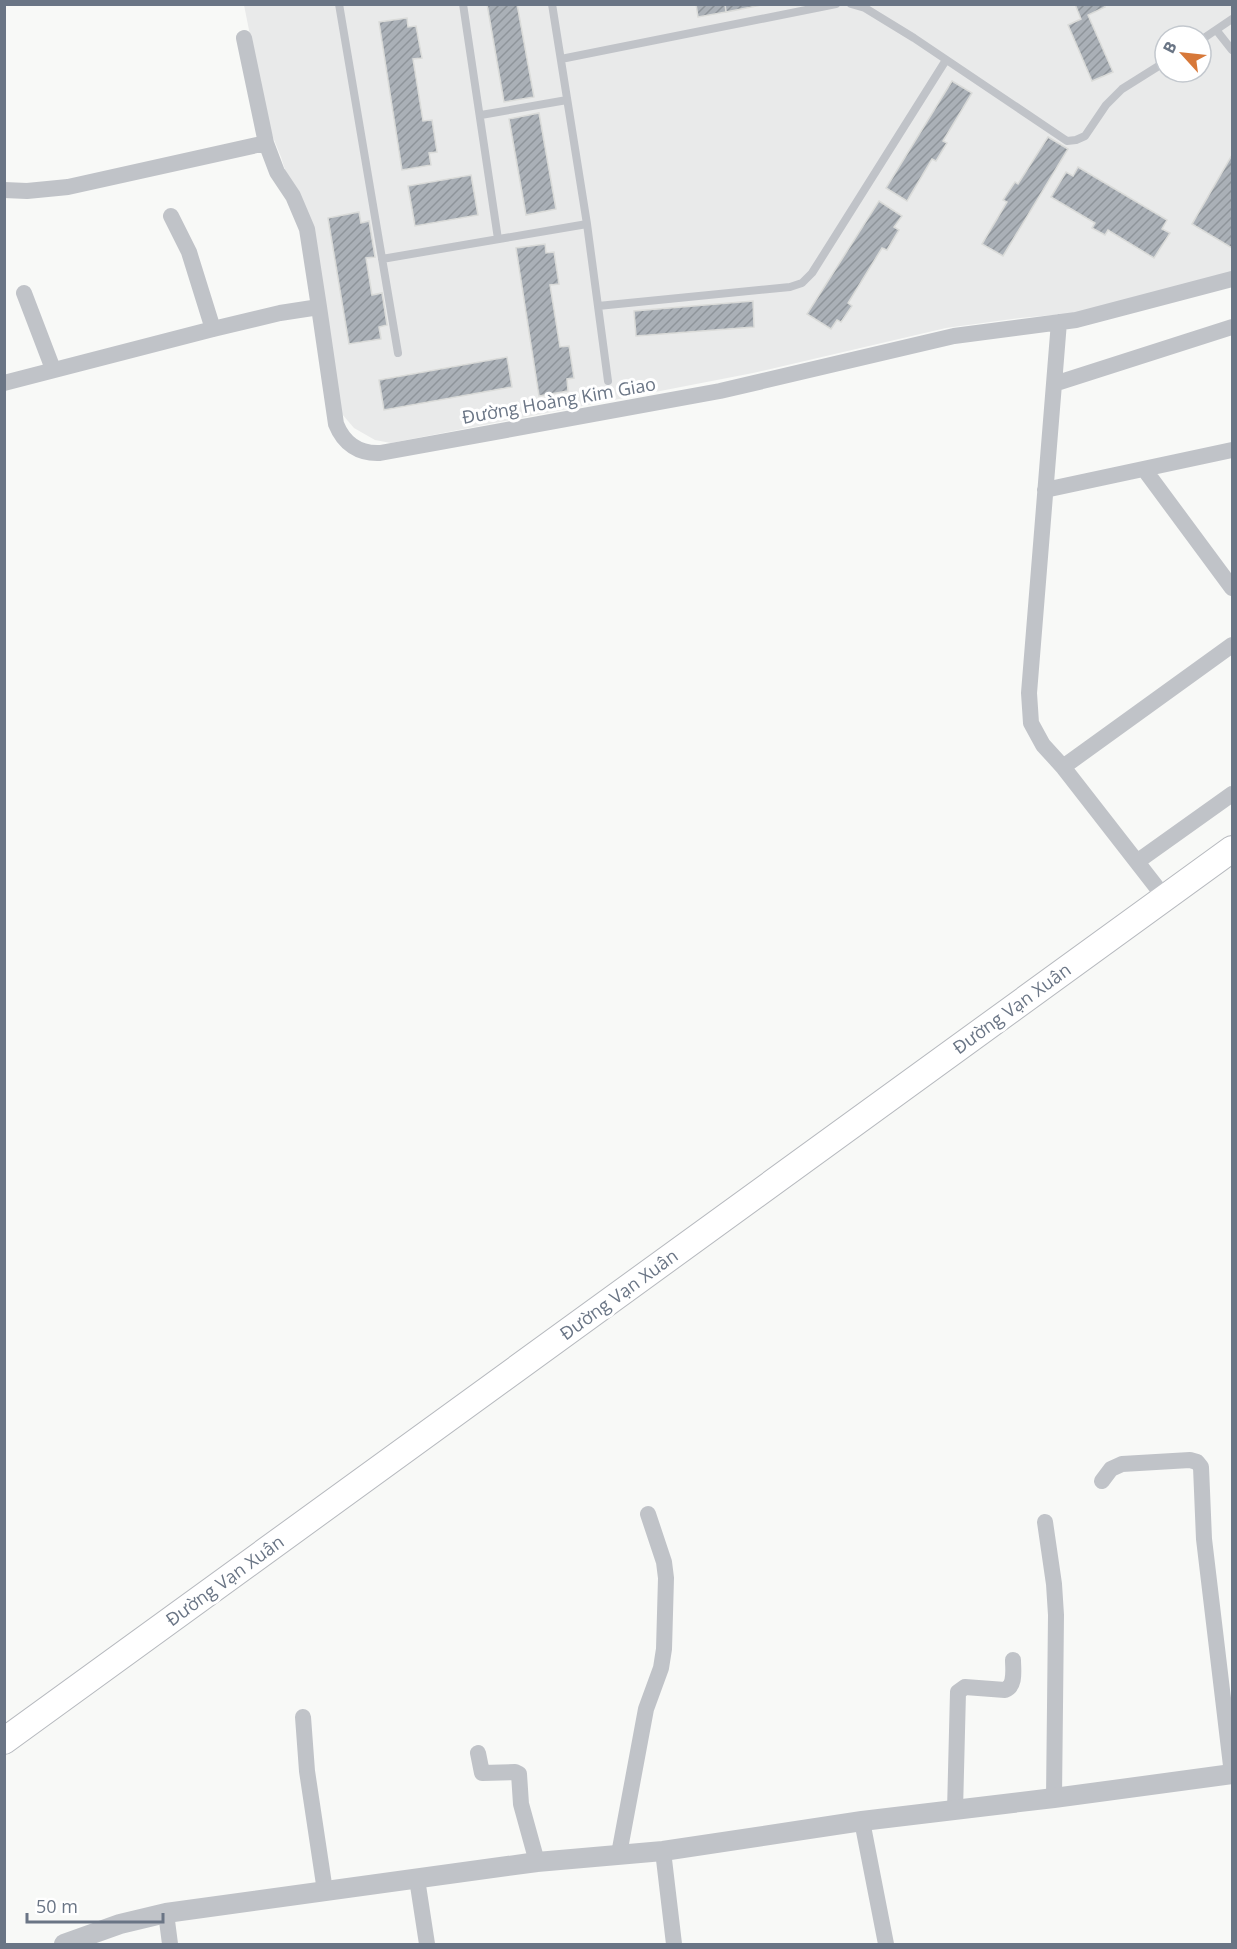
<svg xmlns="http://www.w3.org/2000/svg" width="1237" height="1949" font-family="'Open Sans',sans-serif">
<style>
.built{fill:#e9eaea;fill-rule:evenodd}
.building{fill:url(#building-hatch);stroke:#dadbd9;stroke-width:1.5}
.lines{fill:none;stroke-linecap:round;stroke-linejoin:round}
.primary-casing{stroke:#b6b9be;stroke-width:28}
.service{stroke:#c0c3c8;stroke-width:8}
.minor{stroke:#c0c3c8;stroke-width:16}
.tertiary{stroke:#c0c3c8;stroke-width:20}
.primary{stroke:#fff;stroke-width:26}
.labels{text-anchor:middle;stroke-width:6;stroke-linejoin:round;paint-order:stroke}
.street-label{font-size:18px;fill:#6a7585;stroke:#fff}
</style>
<defs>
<pattern id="building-hatch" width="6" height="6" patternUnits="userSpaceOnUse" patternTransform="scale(1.5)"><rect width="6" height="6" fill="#aab0b7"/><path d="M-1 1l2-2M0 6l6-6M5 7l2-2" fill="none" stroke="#8e949a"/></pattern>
</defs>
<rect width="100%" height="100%" fill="#f8f9f7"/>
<path class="built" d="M244,5H1232V273L1076,313L1020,318L946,328L753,373L391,443L375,440L354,428L342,414L302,225L281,157L268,125ZM1165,36H1201V72H1165Z"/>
<path class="building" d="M487,4H517L534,97L504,102Z
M696,4H725L726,12L698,17Z
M725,4H767L726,12Z
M1075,4H1103L1105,7L1088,15L1113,72L1092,81L1068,25L1081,19Z
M407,18L408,27L416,26L422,58L413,59L423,121L432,120L437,152L429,153L431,165L402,170L379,22Z
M952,81L972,93L943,141L947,143L936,161L932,159L907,201L886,188Z
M539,113L556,209L526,215L509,119Z
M1048,137L1068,149L1003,256L982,244L1007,202L1003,200L1015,182L1018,184Z
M1232,155V248L1192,224Z
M1078,167L1167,220L1162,229L1170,233L1154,258L1108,230L1105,235L1092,228L1095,223L1051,197L1066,172L1073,176Z
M471,175L478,215L415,226L408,186Z
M879,201L902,216L894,227L899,230L887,250L882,248L848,303L852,306L841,322L837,320L831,329L807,314Z
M359,212L361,223L369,221L375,257L366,258L372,295L382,293L387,325L379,327L381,339L349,344L328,218Z
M545,244L546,253L554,252L559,284L550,285L560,347L569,346L574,378L567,379L568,391L539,396L516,248Z
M753,301L754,327L636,336L634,311Z
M507,357L512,387L384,410L379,380Z"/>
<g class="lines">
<defs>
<path id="primary" d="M4,1741L1232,849"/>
</defs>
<use href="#primary" class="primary-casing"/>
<path class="service" d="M339,4L398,353
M463,4L498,239
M552,4L587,224L608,381
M851,4L865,8L914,38L1067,141L1076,140L1085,136L1106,105L1122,89L1165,62
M1217,31L1232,50
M1201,40L1232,19
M561,59L836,4
M481,115L567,100
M382,259L587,224
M598,306L790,287L802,283L812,273L946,60"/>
<path class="minor" d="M244,38L266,143L277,172L293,196L307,229L319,307
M4,190L27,191L68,187L266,143
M171,216L189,252L213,329
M24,293L53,369
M1059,322L1029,693L1031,723L1043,745L1063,767L1165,898
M4,383L213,329L280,313L319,307L336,424C344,444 359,454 380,453L720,391L954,336L1076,320L1232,279
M1054,384L1232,327
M1144,469L1232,588
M1045,490L1232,450
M1063,767L1232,645
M1138,861L1232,794
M1102,1481L1111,1469L1122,1464L1190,1460L1197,1462L1201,1467L1204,1539L1232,1774
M1045,1522L1054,1584L1056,1615L1054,1798
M303,1717L307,1771L325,1891
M478,1753L482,1773L515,1772L519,1774L521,1804L537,1862
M955,1811L958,1692L965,1687L1005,1690C1016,1686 1013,1670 1013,1660
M862,1821L886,1944
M663,1851L674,1944
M619,1854L646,1709L661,1668L664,1649L666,1578L664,1562L648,1514
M417,1879L427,1944
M166,1913L170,1944"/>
<path class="tertiary" d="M64,1944L120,1924L166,1913L537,1862L663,1851L862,1821L1054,1798L1232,1774"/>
<use href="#primary" class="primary"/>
</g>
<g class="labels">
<g class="street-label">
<text transform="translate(559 401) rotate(-10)" y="6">Đường Hoàng Kim Giao</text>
<text transform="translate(1012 1009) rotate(-36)" y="6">Đường Vạn Xuân</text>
<text transform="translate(619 1295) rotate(-36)" y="6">Đường Vạn Xuân</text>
<text transform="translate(225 1581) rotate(-36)" y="6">Đường Vạn Xuân</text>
</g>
</g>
<rect width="1237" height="1949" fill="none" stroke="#6a7585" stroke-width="12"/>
<g transform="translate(1183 54) rotate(297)"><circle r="28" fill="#ffffff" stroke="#c3c8ce" stroke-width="1.5"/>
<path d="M0-4.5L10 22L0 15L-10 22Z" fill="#d77839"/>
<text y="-9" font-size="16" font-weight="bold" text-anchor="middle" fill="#6a7585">B</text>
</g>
<path d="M27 1913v9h136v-9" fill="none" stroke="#6a7585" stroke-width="3"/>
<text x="36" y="1913" font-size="18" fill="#6a7585" stroke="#ffffff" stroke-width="4.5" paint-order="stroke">50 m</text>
</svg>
